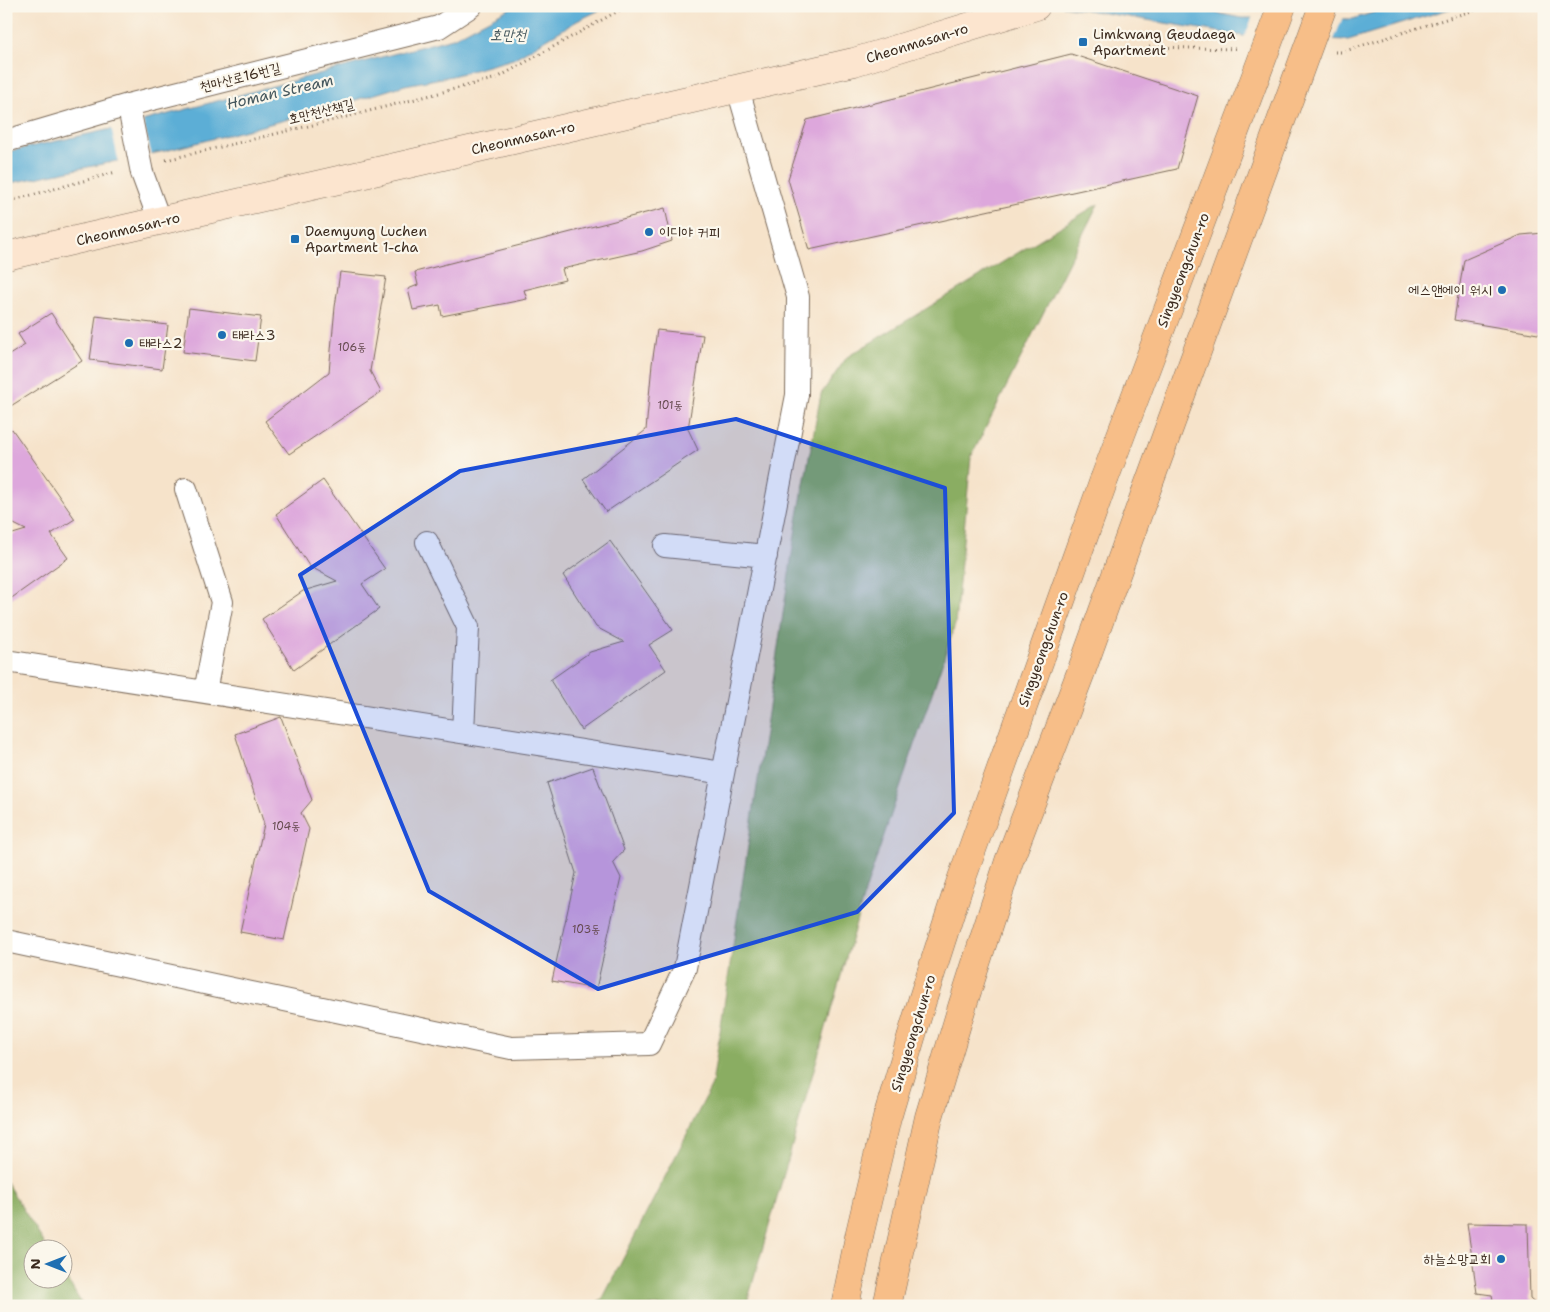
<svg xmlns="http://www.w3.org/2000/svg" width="1550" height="1312" font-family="'Shantell Sans','Poor Story',sans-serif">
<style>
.forest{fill:#8aad62;stroke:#626c40}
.water{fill:#5baed6;stroke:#4b6c7a}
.pier{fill:#f6e3ca}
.building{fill:#dda7dc}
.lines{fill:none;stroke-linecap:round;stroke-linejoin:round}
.street-casing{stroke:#7c6b5a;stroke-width:24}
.secondary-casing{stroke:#7c6b5a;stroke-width:29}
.highway-casing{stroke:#7c6b5a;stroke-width:29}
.path{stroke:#7c6b5a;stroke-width:3;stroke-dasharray:1 4;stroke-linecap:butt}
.street{stroke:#fff;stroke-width:22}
.secondary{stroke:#fce5cf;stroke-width:28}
.highway{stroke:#f7be88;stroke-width:28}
.street-bridge-casing{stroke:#7c6b5a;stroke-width:24;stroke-linecap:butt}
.highway-bridge-casing{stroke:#7c6b5a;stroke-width:29;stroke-linecap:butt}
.street-bridge{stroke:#fff;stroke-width:22}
.highway-bridge{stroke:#f7be88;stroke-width:28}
.marked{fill:#1d4ed8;fill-opacity:0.2;stroke:#1d4ed8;stroke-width:4;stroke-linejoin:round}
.poi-dot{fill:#1f6fb2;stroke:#fbf7ec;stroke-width:2}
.labels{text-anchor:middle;stroke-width:4.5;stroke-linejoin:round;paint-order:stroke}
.number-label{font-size:11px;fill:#64494e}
.poi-label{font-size:14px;fill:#3b2a1e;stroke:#fbf7ec;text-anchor:start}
.street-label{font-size:14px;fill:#3b2a1e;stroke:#fbf7ec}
.water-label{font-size:15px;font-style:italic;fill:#46585e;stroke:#fbf7ec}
</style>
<rect width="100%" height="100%" fill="#fbf7ec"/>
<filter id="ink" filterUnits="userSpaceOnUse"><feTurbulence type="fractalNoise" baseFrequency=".02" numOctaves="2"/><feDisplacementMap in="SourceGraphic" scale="10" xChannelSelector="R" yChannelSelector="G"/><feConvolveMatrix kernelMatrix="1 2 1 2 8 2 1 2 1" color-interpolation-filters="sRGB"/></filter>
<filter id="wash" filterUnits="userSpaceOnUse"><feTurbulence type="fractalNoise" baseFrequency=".0096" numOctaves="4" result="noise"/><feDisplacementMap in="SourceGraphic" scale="20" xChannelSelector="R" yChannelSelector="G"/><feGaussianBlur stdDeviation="1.12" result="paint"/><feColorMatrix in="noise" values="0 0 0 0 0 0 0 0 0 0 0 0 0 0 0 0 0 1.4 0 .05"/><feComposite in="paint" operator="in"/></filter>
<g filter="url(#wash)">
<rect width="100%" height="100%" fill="#f6e3ca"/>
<path class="forest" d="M1098,204L971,457L955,625L865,892L746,1306H592L603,1298L712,1085L797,521L821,394L847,357Z
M6,1182L48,1249L32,1250V1280H62L63,1272L83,1306H6Z"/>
<path class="water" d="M514,6H608L577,21L513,59L452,76L405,85L316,112L165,151L6,184V152L116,128L453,38Z
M1063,6H1182L1241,18L1353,19L1394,6H1459L1348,40L1243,36Z"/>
<path class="pier" d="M1253,16L1343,17L1333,42L1244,38Z
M142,118L152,156L119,163L111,126Z"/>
<g id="blocks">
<path class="building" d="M1071,54L1198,96L1177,169L809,250L788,179L807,120Z
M665,208L672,241L642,251L562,269L565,280L524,290L527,299L442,316L440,305L413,310L408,289L418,285L415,272Z
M1544,233V335L1454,320L1464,260L1521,235Z
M340,272L386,277L370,371L381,392L289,454L265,421L329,372L335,307Z
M189,308L261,317L255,361L183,352Z
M51,313L82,361L6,409V357L25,345L18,334Z
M96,316L168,325L162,369L90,360Z
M657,330L703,335L688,429L698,450L606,512L583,479L646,430L652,364Z
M12,429L75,519L51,534L68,558L6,602V536L26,530L6,520V434Z
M323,480L385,569L362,584L379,609L294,670L262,619L303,591L337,581L309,566L276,514Z
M610,541L673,630L649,645L666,670L581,730L550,680L590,652L624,642L596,627L563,575Z
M281,717L312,800L301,813L309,829L284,940L240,932L264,824L235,734Z
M593,767L624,850L613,862L621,878L596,989L552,981L576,873L547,783Z
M1467,1223L1528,1224L1530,1299L1538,1306H1479V1302L1493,1300L1492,1295L1477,1293Z"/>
</g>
</g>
<g filter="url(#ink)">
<use href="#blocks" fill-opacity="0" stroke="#7c6b5a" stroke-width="1"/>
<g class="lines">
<defs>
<path id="street" d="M6,141L128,105L439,27L471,6
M142,173L160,222
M186,489L222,602L205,692
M427,542L468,627L463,732
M665,546L766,556
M6,661L723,773
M6,941L511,1048L649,1044L685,968L797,395L798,297L738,89"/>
<path id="secondary" d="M6,256L854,62L1036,6"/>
<path id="highway" d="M845,1306L860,1232L887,1118L922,1001L958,889L1104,480
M887,1306L929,1117L962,1007L1009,861L1081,672L1145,494"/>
</defs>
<use href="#street" class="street-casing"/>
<use href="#secondary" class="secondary-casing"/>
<use href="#highway" class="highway-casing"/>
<path class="path" d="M1149,47L1236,49
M1335,52H1342L1487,6
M166,160L342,118L497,78L627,6
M6,202L116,172"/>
<use href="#street" class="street"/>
<use href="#secondary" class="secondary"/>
<use href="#highway" class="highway"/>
<defs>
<path id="street-bridge" d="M131,118L142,173"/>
<path id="highway-bridge" d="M1104,480L1282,6
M1145,494L1323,6"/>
</defs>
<use href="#street-bridge" class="street-bridge-casing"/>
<use href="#highway-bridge" class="highway-bridge-casing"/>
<use href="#street-bridge" class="street-bridge"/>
<use href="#highway-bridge" class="highway-bridge"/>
</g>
</g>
<path class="marked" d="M736,419L945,488L954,813L857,912L598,989L429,891L300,575L460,471Z"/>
<g class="poi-dot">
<rect x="1078" y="37" width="10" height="10" rx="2.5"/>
<circle cx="649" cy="232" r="5"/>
<rect x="290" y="234" width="10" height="10" rx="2.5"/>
<circle cx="1502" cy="290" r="5"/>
<circle cx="222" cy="335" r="5"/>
<circle cx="129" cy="343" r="5"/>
<circle cx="1501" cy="1259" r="5"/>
</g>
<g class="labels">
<g class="number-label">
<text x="352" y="351">106동</text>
<text x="670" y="409">101동</text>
<text x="286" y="830">104동</text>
<text x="586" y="933">103동</text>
</g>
<g class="poi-label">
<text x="1093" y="39">Limkwang Geudaega<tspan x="1093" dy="16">Apartment</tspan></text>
<text x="305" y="236">Daemyung Luchen<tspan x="305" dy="16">Apartment 1-cha</tspan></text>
<text x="659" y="237">이디야 커피</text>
<text x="1492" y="295" text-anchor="end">에스앤에이 워시</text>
<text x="232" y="340">태라스3</text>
<text x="139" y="348">태라스2</text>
<text x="1491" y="1264" text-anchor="end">하늘소망교회</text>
</g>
<g class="street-label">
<text transform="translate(917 43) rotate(-17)" y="5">Cheonmasan-ro</text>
<text transform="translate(240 77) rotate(-14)" y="5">천마산로16번길</text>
<text transform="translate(321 111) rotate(-14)" y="5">호만천산책길</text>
<text transform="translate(523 138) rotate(-13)" y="5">Cheonmasan-ro</text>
<text transform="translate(128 229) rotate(-13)" y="5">Cheonmasan-ro</text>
<text transform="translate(1183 270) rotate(-69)" y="5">Singyeongchun-ro</text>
<text transform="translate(1043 649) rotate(-70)" y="5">Singyeongchun-ro</text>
<text transform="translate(913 1033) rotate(-73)" y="5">Singyeongchun-ro</text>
</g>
<g class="water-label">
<text x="508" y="40">호만천</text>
<text transform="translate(280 92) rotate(-13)" y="5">Homan Stream</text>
</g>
</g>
<rect width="1550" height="1312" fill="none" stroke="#fbf7ec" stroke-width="25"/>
<g transform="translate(48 1264) rotate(270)"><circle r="24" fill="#fbf7ec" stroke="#aea59a"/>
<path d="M0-4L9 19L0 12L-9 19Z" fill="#1f6fb2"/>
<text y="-8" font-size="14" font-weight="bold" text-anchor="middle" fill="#3b2a1e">N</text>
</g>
</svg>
